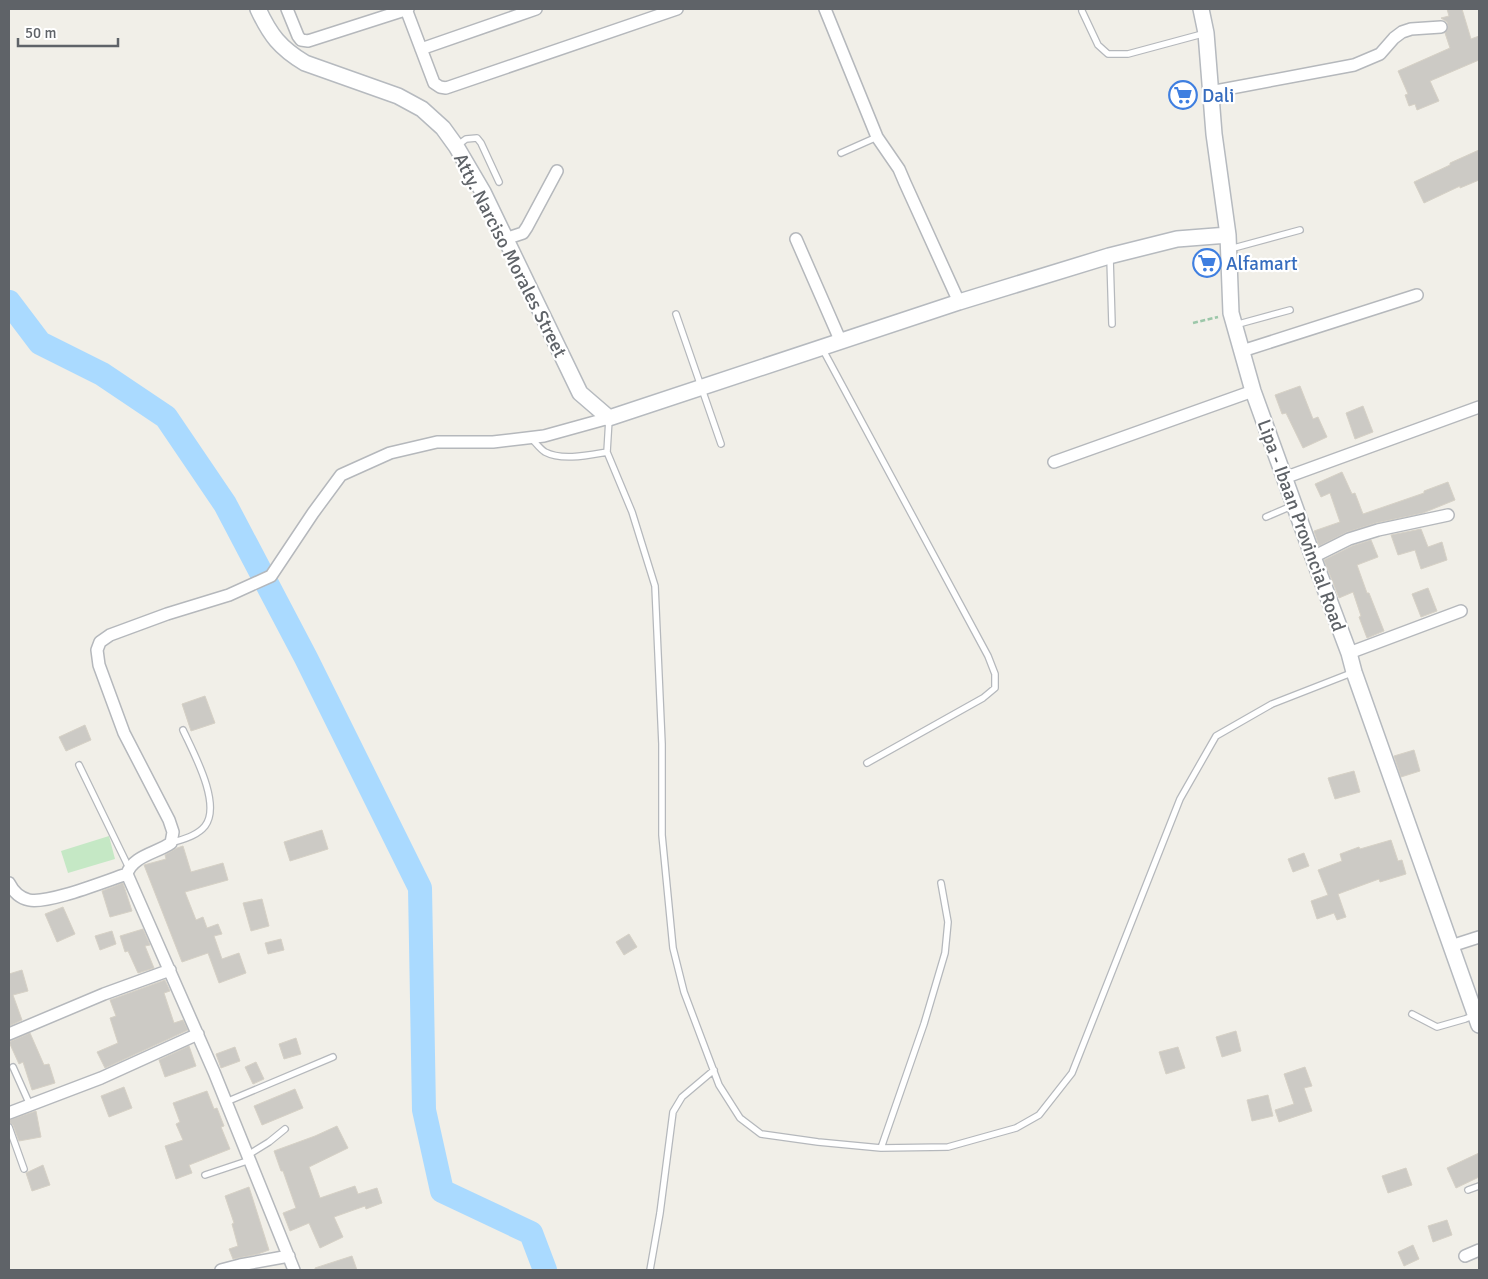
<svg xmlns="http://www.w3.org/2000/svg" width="1488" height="1279" font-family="Signika,sans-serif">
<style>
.green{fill:#c5e8c5}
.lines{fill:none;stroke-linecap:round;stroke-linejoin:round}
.river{stroke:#aadaff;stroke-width:24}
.building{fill:#cccac5;stroke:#d6d1c6}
.lane-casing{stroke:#b5b8bc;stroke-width:8}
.street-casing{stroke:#b5b8bc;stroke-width:14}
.secondary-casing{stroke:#b6babf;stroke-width:18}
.path{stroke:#9cc7a9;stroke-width:2.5;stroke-dasharray:5 2.5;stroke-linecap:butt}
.lane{stroke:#fff;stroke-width:5.5}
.street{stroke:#fff;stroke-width:11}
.secondary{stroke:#fff;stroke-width:15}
.labels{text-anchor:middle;stroke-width:4.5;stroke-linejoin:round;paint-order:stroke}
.shop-label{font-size:19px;fill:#366cbe;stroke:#fff;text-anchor:start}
.street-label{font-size:19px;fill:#5f6368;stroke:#fff}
</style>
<rect width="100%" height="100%" fill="#f1efe8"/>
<path class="green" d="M109,836L115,859L68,873L61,851Z"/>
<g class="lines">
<path class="river" d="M9,302L40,343L102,374L166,417L225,504L306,658L420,888L424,1110L442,1191L531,1233L545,1270"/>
</g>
<path class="building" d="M1447,9H1462L1471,39L1479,36V60L1430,81L1439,101L1417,110L1415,104L1409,106L1405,95L1408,94L1398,71L1450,48L1445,33L1448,26L1447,22L1441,18L1449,16Z
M1479,150V180L1460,188V186L1424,203L1414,182L1450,165V163Z
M1300,386L1313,419L1318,417L1327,437L1303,448L1286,413L1282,414L1275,395Z
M1363,406L1373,432L1355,439L1346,413Z
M1342,472L1352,494L1355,493L1363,514L1424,493V491L1448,482L1455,500L1423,513L1376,523L1347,532L1319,546L1314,531L1340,522L1330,493L1321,497L1315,484Z
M1421,529L1428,547L1442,542L1447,560L1421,569L1415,550L1398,555L1391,535Z
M1371,540L1378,557L1357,565L1367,593H1369L1384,631L1367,638L1359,617L1361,616L1353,592L1339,598L1324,560L1352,546Z
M1428,588L1437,611L1421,617L1412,594Z
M205,696L215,723L191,731L182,704Z
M85,725L91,740L66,751L59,737Z
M1414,750L1420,771L1401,777L1394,756Z
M1354,771L1360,792L1335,799L1328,778Z
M322,830L328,849L290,861L284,842Z
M1391,840L1398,861L1402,860L1406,874L1380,882L1379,879L1338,894L1346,917L1337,920L1334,913L1317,919L1311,901L1328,895L1318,870L1342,861L1340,854L1359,847L1360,849Z
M183,846L191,872L223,863L228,880L185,892L196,920L203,917L207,928L218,924L222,934L214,936L222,959L239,953L246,973L219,983L208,953L182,962L144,865L166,859L165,855L177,848Z
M1304,853L1309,866L1293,872L1288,859Z
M123,883L132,911L110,917L102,891Z
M262,899L269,926L251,931L243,903Z
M63,907L75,934L57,942L45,914Z
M143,929L150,945L145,946L154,968L138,973L128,951L125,952L120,936Z
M112,931L116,944L100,950L95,936Z
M629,934L637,947L624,955L616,942Z
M281,939L284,950L268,954L265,943Z
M22,970L28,991L13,995L22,1020L9,1026V974Z
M165,980L170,991L164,993L174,1023L183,1020L188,1030L105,1068L97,1052L118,1043L110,1018L116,1016L110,1000Z
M1236,1031L1241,1051L1222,1057L1216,1037Z
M30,1033L44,1065L49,1064L55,1083L32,1090L23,1062L19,1064L9,1042Z
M296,1038L301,1054L284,1059L279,1044Z
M189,1046L196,1066L165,1077L159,1060Z
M235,1047L240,1061L221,1068L216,1054Z
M1178,1047L1185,1068L1166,1074L1159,1052Z
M256,1062L264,1079L253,1084L245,1067Z
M1305,1067L1312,1086L1304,1088L1312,1111L1279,1122L1275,1110L1294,1104L1284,1074Z
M124,1087L132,1108L109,1117L101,1096Z
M295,1089L303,1108L262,1125L254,1106Z
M207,1091L214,1109L217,1108L224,1126L221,1127L230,1149L189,1165L192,1173L176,1179L165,1146L183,1140L176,1124L180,1122L173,1103Z
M1268,1095L1273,1116L1252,1121L1247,1100Z
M36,1111L41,1137L19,1141L13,1125L9,1122V1120Z
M337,1126L348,1148L309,1167L320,1198L355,1186L358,1194L377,1188L382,1203L366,1209L365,1206L334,1217L343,1237L320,1248L309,1223L290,1231L283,1213L296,1208L283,1171H281L274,1151L315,1136Z
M1479,1153V1177L1456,1188L1447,1168Z
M43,1165L50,1185L32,1191L26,1173Z
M1406,1168L1412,1185L1388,1193L1382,1176Z
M249,1187L269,1250L258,1254L233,1259L229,1249L238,1246L232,1224L234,1223L225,1196Z
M1447,1220L1452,1235L1433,1242L1428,1226Z
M1413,1245L1419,1259L1404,1266L1398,1252Z
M352,1256L357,1270H315V1268Z"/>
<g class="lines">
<defs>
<path id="lane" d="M1082,11L1098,45L1108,54H1128L1206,33
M458,145L466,139L477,138L481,143L499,182
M841,153L877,137
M1230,249L1300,230
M1110,258L1112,324
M676,314L721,444
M1235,325L1290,310
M822,348L988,656L995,674V688L983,698L867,763
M609,419L607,452L632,512L655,586L662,744V835L673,948L684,992L719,1085L740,1118L761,1134L818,1142L881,1148L948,1147L1016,1128L1039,1115L1072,1073L1180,799L1216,736L1272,704L1354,672
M531,438C535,442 540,449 545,452C562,461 589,455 607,452
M1266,517L1294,505
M79,765L129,868
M171,843C183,839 197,836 205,826C222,804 193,752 183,730
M1412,1014L1437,1027L1465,1019L1475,1015
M13,1067L30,1105
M226,1102L333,1057
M9,1127L24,1169
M881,1148L924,1024L945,953L948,922L941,883
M248,1155L269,1142L285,1129
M205,1175L250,1160
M1468,1190L1479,1186
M650,1270L660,1213L673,1112L682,1097L714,1070"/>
<path id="street" d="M287,9L298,36L301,40L308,41L408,9
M406,9L434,83L440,87L446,88L677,9
M825,9L877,137L899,169L905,183L959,302
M421,49L536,9
M1210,92L1354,65L1380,54L1394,38L1402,32L1411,29L1441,27
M505,239L523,233L527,227L557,171
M796,239L841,342
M1242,351L1417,295
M1054,462L1253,391
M1284,478L1479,407
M1313,557L1349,539L1378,530L1448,515
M1349,653L1461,611
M9,883C13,891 20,898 29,900C49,904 105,881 127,874
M1451,946L1479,937
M9,1034L104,994L170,970
M9,1113L101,1078L198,1034
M1465,1256L1479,1250
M221,1270L240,1265L289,1256
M294,1270L214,1072L127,874C132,856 157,853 171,843L173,832L169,820L124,733L99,665L97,650L100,642L110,635L167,614L229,595L271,576L313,513L341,475L390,453L437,442H493L544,436L609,418"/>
<path id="secondary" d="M258,9C270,35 280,48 305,63L398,96L422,109L443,128L456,146L483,192L580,393L609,418L959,302L1109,256L1177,239L1228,235
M1201,9L1206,33L1214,134L1228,235L1231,313L1253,391L1313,557L1349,653L1354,672L1479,1025"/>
</defs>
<use href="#lane" class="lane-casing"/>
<use href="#street" class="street-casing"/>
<use href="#secondary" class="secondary-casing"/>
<path class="path" d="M1193,323L1218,317"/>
<use href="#lane" class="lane"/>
<use href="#street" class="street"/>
<use href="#secondary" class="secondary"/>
</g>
<defs>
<symbol id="supermarket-ring" viewBox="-11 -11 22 22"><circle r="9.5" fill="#fff" stroke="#3f7fe0" stroke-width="1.5"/><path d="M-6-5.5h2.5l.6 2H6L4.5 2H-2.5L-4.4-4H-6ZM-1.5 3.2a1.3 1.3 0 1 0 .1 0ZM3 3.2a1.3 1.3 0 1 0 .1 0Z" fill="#3f7fe0"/></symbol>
</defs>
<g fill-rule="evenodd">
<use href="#supermarket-ring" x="1167" y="79" width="32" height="32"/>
<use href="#supermarket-ring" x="1191" y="247" width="32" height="32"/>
</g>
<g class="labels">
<g class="shop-label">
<text x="1202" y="102">Dali</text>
<text x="1226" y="270">Alfamart</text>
</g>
<g class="street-label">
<text transform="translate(511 255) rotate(63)" y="7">Atty. Narciso Morales Street</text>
<text transform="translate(1302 525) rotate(70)" y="7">Lipa - Ibaan Provincial Road</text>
</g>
</g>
<rect width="1488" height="1279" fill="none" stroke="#5f6368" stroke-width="20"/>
<path d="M18 38v8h100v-8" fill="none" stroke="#5f6368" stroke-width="2.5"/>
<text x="25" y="38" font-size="15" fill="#5f6368" stroke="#ffffff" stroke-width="4" paint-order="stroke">50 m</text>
</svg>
